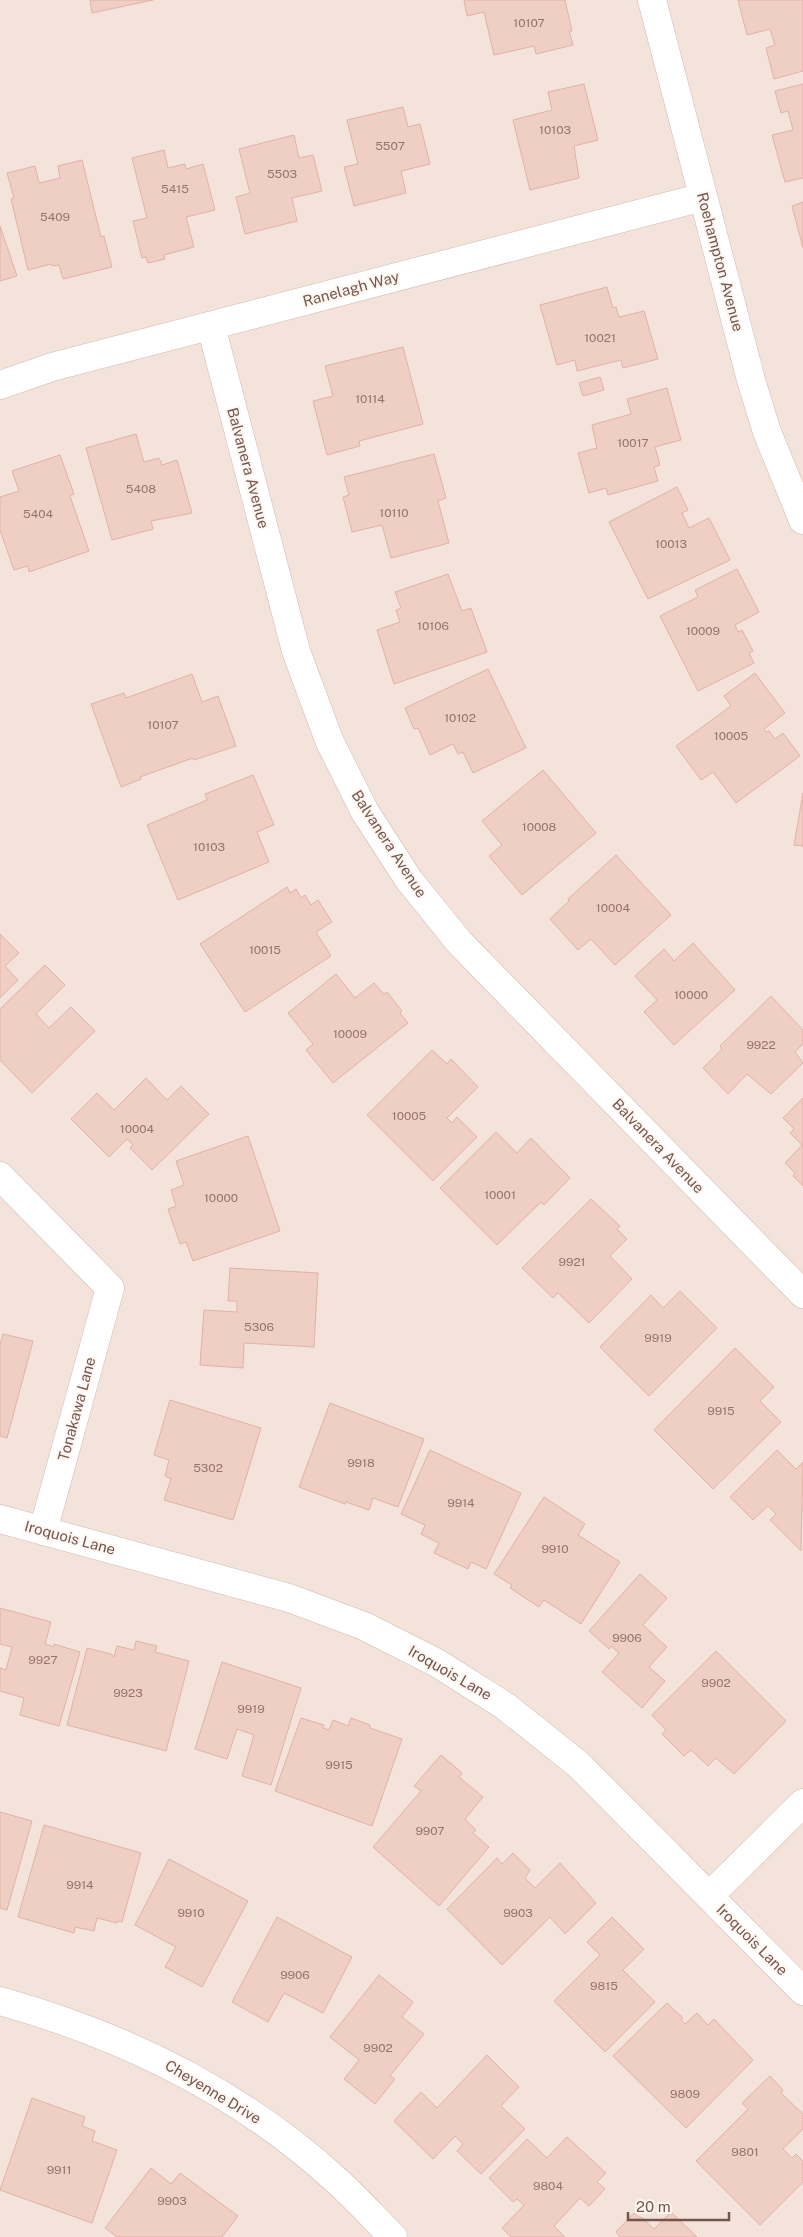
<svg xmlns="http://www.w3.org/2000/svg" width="803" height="2237" font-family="'Public Sans',sans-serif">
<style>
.residential{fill:#f3e3da}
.building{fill:#efcec4;stroke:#e1b2a6}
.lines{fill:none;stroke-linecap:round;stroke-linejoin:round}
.minor-casing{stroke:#cfbbb3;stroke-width:29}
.minor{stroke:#fff;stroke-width:28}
.labels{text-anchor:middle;stroke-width:4;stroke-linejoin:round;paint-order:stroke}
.number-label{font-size:12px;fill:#94746c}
.street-label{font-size:15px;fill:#75564f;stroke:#fef7f1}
</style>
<rect width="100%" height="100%" fill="#fbf2eb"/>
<path class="residential" d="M0,0H803V2237H0Z"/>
<path class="building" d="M90,0H153L92,13Z
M464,0H565L572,31H569L573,45L536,54L534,46L494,55L484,12L467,16Z
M738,0H803V71L774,79L766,48L775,45L770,29L747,35Z
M584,84L598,140L574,146L579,178L530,190L513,120L552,110L548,92Z
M803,84V178L785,182L772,135L793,130L788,111L781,113L775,91Z
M403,107L408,127L420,124L430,164L401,171L406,193L354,206L344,167L358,164L347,120Z
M294,135L299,158L313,155L322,191L292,198L297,221L245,234L236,197L250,193L239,149Z
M164,150L168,168L185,164L186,169L203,164L215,210L186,217L194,247L164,255L165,259L148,263L146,257L142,258L133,221L147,218L132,158Z
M82,160L101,237L104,236L112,267L63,279L59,265L52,266L51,264L28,270L11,199L14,198L7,173L35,166L39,183L60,178L58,166Z
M803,202V248L792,206Z
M0,226L17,276L0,281Z
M607,287L613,308L616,307L619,317L644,311L658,359L623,368L621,360L577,371L575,360L557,365L540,305Z
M403,347L423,424L359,441L360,446L327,455L313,401L333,396L325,366Z
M600,377L604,390L583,396L579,383Z
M667,388L681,440L655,447L660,465L654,467L658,481L608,495L606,488L589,493L578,453L597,448L592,425L631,414L627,399Z
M136,434L144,462L159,458L162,465L177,460L192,513L151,521L153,529L112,540L86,448Z
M434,454L446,498L438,501L449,543L391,558L382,525L352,532L343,497L349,495L344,477Z
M60,455L74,494L70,496L89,551L29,572L28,566L14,570L0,530V497L19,491L12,471Z
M677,487L688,510L682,513L689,528L709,518L730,560L648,599L609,522Z
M737,569L759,612L735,625L738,632L742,630L753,651L749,653L754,663L698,691L660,616L698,597L695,590Z
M448,574L462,611L471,608L487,652L394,684L377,630L400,622L396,610L401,608L395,592Z
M488,669L526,748L473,773L463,752L458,754L453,744L430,755L418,728L414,729L405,708Z
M755,673L785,713L764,729L766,732L769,731L775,739L783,733L800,756L736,803L713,772L701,780L676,746L731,706L724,696Z
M192,674L202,702L218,696L236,746L194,760L193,758L140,777L141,779L121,787L91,704L124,693L126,698Z
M543,770L596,833L522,895L489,856L502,845L482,821Z
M253,775L274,825L257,832L269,862L178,900L147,825L207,800L205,794Z
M803,793V846L794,845Z
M616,855L671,915L615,965L591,939L578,950L550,919L569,901L568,899Z
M287,887L290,893L296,889L301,898L305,895L311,905L318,900L332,922L316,932L331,956L245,1012L200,944Z
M0,934L19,953L5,966L18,980L0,998Z
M693,943L735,990L674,1045L644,1012L657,1000L635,976L664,949L674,961Z
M45,965L65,985L36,1014L49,1028L71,1007L95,1031L32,1093L0,1060V1009Z
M336,974L355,998L374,983L384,994L387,992L402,1011L400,1013L408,1023L333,1083L306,1050L313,1044L288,1013Z
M771,996L803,1030V1044L795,1052L803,1063L771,1094L747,1074L728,1094L703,1068L722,1049L720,1046Z
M432,1050L447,1064L451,1059L478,1087L447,1118L452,1123L457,1117L477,1137L433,1181L367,1115Z
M146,1078L167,1100L181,1086L209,1114L152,1170L130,1148L133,1145L127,1139L109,1157L71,1119L97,1093L114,1110Z
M803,1098V1186L793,1176L795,1173L785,1163L802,1145L790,1133L794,1129L783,1118Z
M496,1132L517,1153L531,1138L570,1178L544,1205L541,1202L497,1245L440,1188Z
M248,1136L280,1231L193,1261L186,1242L180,1244L168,1209L176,1206L171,1190L184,1185L176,1161Z
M591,1199L620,1226L617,1229L627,1239L610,1256L632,1279L589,1323L558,1293L553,1298L522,1268Z
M230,1268L318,1273L314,1347L244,1343L243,1368L200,1365L204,1310L237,1312V1301H228Z
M680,1291L717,1328L649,1396L600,1347L651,1295L663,1308Z
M3,1334L33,1341L7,1438L0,1436V1345Z
M735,1348L774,1387L760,1401L781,1422L713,1489L654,1430Z
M170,1400L261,1428L233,1520L164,1500L171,1479L165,1476L169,1460L154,1455Z
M330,1403L424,1439L398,1507L373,1498L369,1510L346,1502L345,1504L299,1487Z
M430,1450L521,1493L486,1569L471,1562L468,1569L434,1553L439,1543L421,1534L425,1525L401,1514Z
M777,1450L796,1469L803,1462L801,1551L770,1520L776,1514L768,1506L753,1520L730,1497Z
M544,1497L585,1524L578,1535L620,1562L581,1624L544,1600L539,1607L510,1588L512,1585L494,1574Z
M640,1574L667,1598L643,1625L667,1647L649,1667L665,1681L642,1708L602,1672L619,1653L611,1646L609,1649L589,1631Z
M0,1608L51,1622L45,1644L54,1647V1644L80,1652L59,1726L20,1715L24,1698L0,1691V1668L6,1670L12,1647L0,1644Z
M136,1641L157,1646L155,1652L189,1661L166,1751L67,1725L87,1648L111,1654L114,1657L117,1646L134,1650Z
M716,1651L786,1721L734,1774L716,1758L708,1766L691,1750L684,1756L662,1734L666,1730L652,1715Z
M222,1662L301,1688L271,1785L242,1776L254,1735L237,1729L227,1759L195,1749Z
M301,1718L324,1725L323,1728L329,1730L333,1720L348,1726L351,1718L370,1725V1728L402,1739L372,1826L275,1791Z
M441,1755L462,1773L459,1777L483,1797L465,1819L476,1830L473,1833L489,1847L439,1906L373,1847L421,1791L414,1786Z
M0,1812L32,1821L7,1910L0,1908Z
M44,1825L141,1853L122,1922L117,1921V1923L97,1918L94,1931L75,1927L74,1933L18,1917Z
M513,1853L530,1870L525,1878L535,1888L560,1863L596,1903L565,1934L550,1917L502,1965L447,1909L497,1858L502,1864Z
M169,1859L248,1901L202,1987L165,1967L176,1947L135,1925Z
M277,1917L352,1957L323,2013L284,1993L268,2022L232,2002Z
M612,1917L644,1949L623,1970L655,2002L605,2052L554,2001L600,1955L587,1942Z
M379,1975L413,2002L402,2017L424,2034L390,2076L395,2079L375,2104L344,2079L359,2060L330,2037Z
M667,2003L683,2018L681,2020L685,2024L697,2013L708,2025L714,2019L753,2060L686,2128L613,2056Z
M487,2055L519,2087L501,2106L525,2129L481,2174L457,2151L463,2144L455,2136L433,2159L394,2121L421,2092L437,2108Z
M770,2076L783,2090L781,2093L803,2114V2129L783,2149L792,2158L796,2154L803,2161V2182L760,2225L696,2161L748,2109L742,2103Z
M32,2098L85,2117L82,2126L95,2131L92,2141L117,2150L92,2223L0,2190Z
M567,2137L606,2173L597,2182L605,2189L589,2206L580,2198L554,2226L565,2237H511L502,2228L524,2205L517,2199L513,2202L489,2178L527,2139L547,2158Z
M151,2168L171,2184L180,2173L238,2216L222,2237H117L105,2228Z
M671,2212L697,2237H620L616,2232L634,2213L640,2218L641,2217L654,2229Z"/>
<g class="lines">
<defs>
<path id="minor" d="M652,0L751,380L767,432L803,520
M211,326L296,651L329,740L365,812L409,880L460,943L803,1294
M0,385L52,367L703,197
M0,1176L110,1288L43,1531
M0,1519L289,1598L364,1626L437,1663L505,1706L579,1765L803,1991
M709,1896L803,1803
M0,2001C125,2036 240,2092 336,2180C356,2198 374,2218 393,2237"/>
</defs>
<use href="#minor" class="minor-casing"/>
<use href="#minor" class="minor"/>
</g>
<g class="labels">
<g class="number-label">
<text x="529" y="27">10107</text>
<text x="555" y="134">10103</text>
<text x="390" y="150">5507</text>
<text x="282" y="178">5503</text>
<text x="175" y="193">5415</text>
<text x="55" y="221">5409</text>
<text x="600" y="342">10021</text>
<text x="370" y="403">10114</text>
<text x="633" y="447">10017</text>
<text x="141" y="493">5408</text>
<text x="394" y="517">10110</text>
<text x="38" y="518">5404</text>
<text x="671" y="548">10013</text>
<text x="433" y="630">10106</text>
<text x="703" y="635">10009</text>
<text x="460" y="722">10102</text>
<text x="163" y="729">10107</text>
<text x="731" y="740">10005</text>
<text x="539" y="831">10008</text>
<text x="209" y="851">10103</text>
<text x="613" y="912">10004</text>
<text x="265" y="954">10015</text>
<text x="691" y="999">10000</text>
<text x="350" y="1038">10009</text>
<text x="761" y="1049">9922</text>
<text x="409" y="1120">10005</text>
<text x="137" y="1133">10004</text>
<text x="500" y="1199">10001</text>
<text x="221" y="1202">10000</text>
<text x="572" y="1266">9921</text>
<text x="259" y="1331">5306</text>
<text x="658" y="1342">9919</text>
<text x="721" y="1415">9915</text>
<text x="361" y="1467">9918</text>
<text x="208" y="1472">5302</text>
<text x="461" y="1507">9914</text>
<text x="555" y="1553">9910</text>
<text x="627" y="1642">9906</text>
<text x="43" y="1664">9927</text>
<text x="716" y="1687">9902</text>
<text x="128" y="1697">9923</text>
<text x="251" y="1713">9919</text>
<text x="339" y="1769">9915</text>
<text x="430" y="1835">9907</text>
<text x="80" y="1889">9914</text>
<text x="191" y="1917">9910</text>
<text x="518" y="1917">9903</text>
<text x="295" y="1979">9906</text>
<text x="604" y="1990">9815</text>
<text x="378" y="2052">9902</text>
<text x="685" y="2098">9809</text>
<text x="745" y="2156">9801</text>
<text x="59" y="2174">9911</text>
<text x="548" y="2190">9804</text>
<text x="172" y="2205">9903</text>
</g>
<g class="street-label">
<text transform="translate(720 262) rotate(75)" y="5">Roehampton Avenue</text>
<text transform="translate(351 289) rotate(-15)" y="5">Ranelagh Way</text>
<text transform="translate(248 468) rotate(75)" y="5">Balvanera Avenue</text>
<text transform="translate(389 844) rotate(57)" y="5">Balvanera Avenue</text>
<text transform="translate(658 1146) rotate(46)" y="5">Balvanera Avenue</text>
<text transform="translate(77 1409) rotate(-75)" y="5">Tonakawa Lane</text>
<text transform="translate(70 1538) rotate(15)" y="5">Iroquois Lane</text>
<text transform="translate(450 1673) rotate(30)" y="5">Iroquois Lane</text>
<text transform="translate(752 1940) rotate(45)" y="5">Iroquois Lane</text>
<text transform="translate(213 2092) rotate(31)" y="5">Cheyenne Drive</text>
</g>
</g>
<path d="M628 2212v8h101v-8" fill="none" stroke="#75564f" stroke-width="2.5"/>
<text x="636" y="2212" font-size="15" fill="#75564f" stroke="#fef7f1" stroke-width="4" paint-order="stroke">20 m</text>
</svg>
